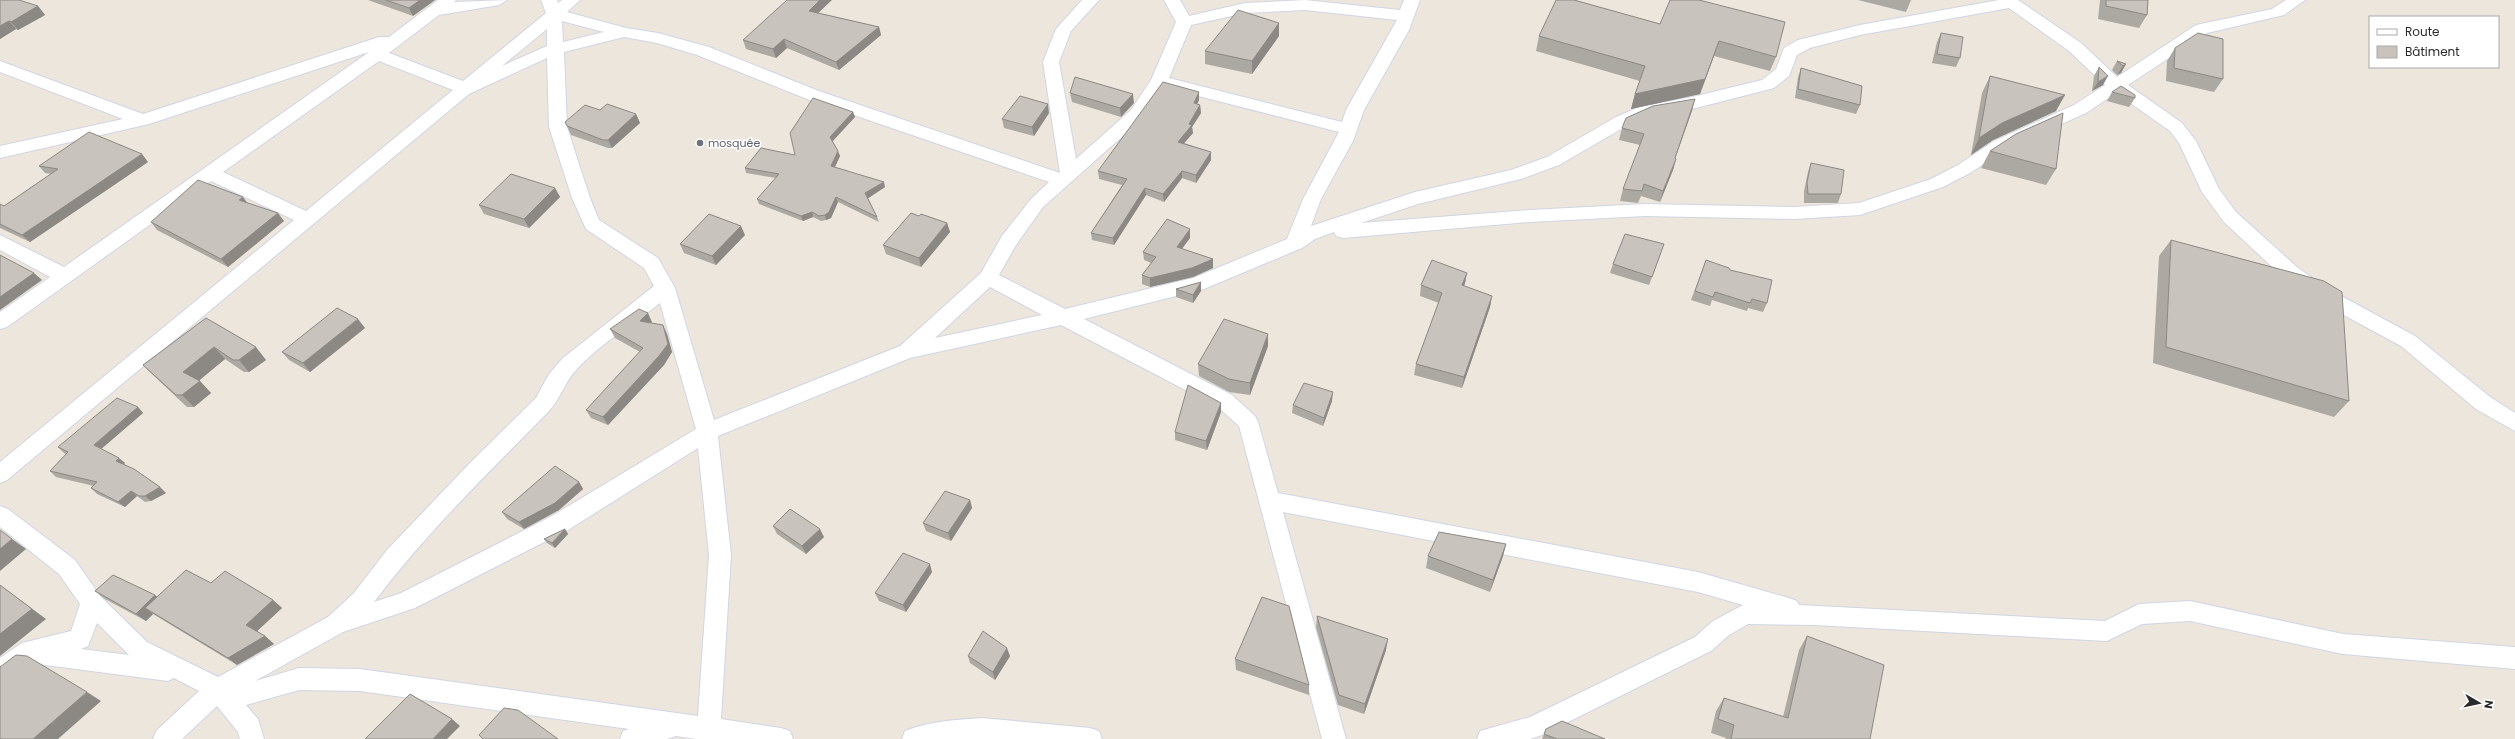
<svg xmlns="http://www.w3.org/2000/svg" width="2515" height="739" font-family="Poppins,sans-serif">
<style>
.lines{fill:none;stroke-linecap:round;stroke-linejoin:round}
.minor-casing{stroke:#d1d5e4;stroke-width:2}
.minor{fill:#fff;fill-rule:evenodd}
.wall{fill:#aca8a2}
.shaded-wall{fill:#8c8884}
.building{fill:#c8c3bc;stroke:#8c8884}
.worship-dot{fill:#6b7280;stroke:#fff;stroke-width:1.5}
.labels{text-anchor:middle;stroke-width:3;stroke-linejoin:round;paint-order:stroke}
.worship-label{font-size:11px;fill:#5b616d;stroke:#fff;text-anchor:start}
</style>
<rect width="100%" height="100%" fill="#ede6dc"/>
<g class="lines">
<defs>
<path id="minor" d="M438,0H456L454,2L507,0L499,5L439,15L389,53L463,81L546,13L541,0H557L558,3L562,0H580L567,12L626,28L658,33L709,47L819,91L1060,173L1043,62L1056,29L1082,0H1099L1071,31L1059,62L1076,159L1131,110L1151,80L1176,22L1164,0H1180L1189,16L1245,3L1305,0L1400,10L1404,0H1420L1409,30L1364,110L1353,141L1321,199L1311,226L1415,192L1511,170L1547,157L1616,117L1639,107L1692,97L1762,80L1776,69L1784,48L1798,40L1860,25L1999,0H2018L2081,43L2117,77L2196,25L2272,9L2286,0H2305L2284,15L2207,33L2128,85L2182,123L2196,141L2219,189L2236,212L2298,268L2332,291L2415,336L2490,397L2515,413V431L2476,409L2401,346L2318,301L2284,278L2224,222L2202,192L2179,143L2170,131L2116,93L2086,113L2006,149L1970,173L1943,187L1860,215L1794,219L1645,216L1530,222L1343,238L1336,236L1334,232L1315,239L1302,248L1204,289L1084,319L1232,395L1255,416L1258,422L1278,493L1698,572L1789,598L1797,601L1799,605L2105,621L2139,604L2190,601L2343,634L2515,647V669L2343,654L2190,621L2142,624L2107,641L1814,625L1748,624L1729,635L1711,651L1542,735L1530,739H1477L1480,731L1530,717L1695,637L1713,621L1743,605L1698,592L1283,512L1346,739H1322L1239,426L1218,407L1061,325L910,358L718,436L731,555L721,719L781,728L790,731L793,739H696L676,736L667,739H620L623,731L629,729L360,691L299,690L246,705L258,719L264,739H240L238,732L217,706L182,739H153L156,731L199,691L174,678L168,681L30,663L8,680L0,683V658L22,643L71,631L80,604L59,574L0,527V506L8,509L75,560L100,596L147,642L218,677L328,617L354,593L387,550L470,463L536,398L549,374L563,358L654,286L644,268L586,229L572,198L549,127L547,58L469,94L7,480L0,483V462L294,220L211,181L7,327L0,329V312L50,277L0,250V235L64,267L369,52L149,124L0,158V146L123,119L0,72V61L143,114L379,37H389ZM2009,8L2069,51L2105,85L2074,105L1994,141L1958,165L1931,179L1859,203L1794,207L1645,204L1530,210L1361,223L1418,204L1521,179L1559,165L1628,125L1649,116L1692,109L1774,88L1789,76L1797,55L1810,48L1860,35ZM1305,10L1397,20L1346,110L1342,122L1169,78L1191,25L1245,13ZM562,21L604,32L563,42ZM547,29V46L502,66ZM624,37L657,43L697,55L807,99L1049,182L1031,199L1002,236L981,273L900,346L714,420L675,288L658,258L599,220L590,198L567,127L564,52ZM379,61L453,90L306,211L223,172ZM1163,87L1339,132L1303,199L1287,239L1193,278L1065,309L999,275L1016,245L1043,207L1143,118ZM990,287L1042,315L935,338ZM660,303L696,429L552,516L401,593L374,602C426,533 488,473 548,412C560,400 565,381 577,369C598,346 634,323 660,303ZM698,448L709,555L698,716L360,669L299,668L255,681L343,632L415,608L568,530ZM97,623L129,655L81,649L88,646Z
M982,718L1090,728L1099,731L1102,739H902L905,731C930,721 956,720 982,718Z"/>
</defs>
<use href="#minor" class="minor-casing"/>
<use href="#minor" class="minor"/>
</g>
<path class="wall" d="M0,0L38,6L45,15L18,30L16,29L0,39Z
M368,0H435L413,16Z
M1574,0L1776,57L1770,71L1714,56L1700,94L1631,109L1635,94L1640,81L1536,51L1539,36Z
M1858,0H1911L1906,12Z
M2100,0H2148L2147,15L2139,28L2098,19Z
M819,13L879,27L881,35L839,70L787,48L776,58L746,49L743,40Z
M1279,23V36L1252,74L1205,64V51Z
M1941,33L1960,58L1956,67L1932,63L1937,42Z
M2175,48L2223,79L2214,92L2166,81L2167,61Z
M2117,61L2126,64L2121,73L2117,75L2112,70Z
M2099,67L2103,85L2092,91L2094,76Z
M1801,68L1860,105L1856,114L1795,98L1798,77Z
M1990,76L2056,111L1993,140L1971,155L1982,93Z
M1199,92V100L1197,104L1200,105L1201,113L1192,127L1193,133L1184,143L1211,152V160L1196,183L1182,178L1164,202L1146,195L1114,245L1092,240L1091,233L1122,185L1099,179L1098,171Z
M2112,92L2135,98L2129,107L2107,101Z
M1070,93L1134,103L1121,117L1072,102Z
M1695,99L1675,158L1676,159L1673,170L1660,202L1641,196L1638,203L1620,201L1623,189L1640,145L1619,140L1622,128Z
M600,110L636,114L640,123L612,148H608L571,135L567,126Z
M853,112L855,117L832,141L840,156L835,167L885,187L868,198L877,217L879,222L838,202L831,218L826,220L821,221L813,217L803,221L759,204L757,199L776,178L746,173L745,168L795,155Z
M1049,113L1034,136L1004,128L1002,119Z
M1990,151L2056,169L2046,185L1981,168Z
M148,162L30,242L0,228V204L4,206L51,174L45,173L39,166Z
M1811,163L1841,194L1838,203H1804V191L1808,172Z
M555,188L560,197L529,228L484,214L479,205Z
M247,203L284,221L228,267L157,230L151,222Z
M919,216L947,223L950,232L921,267L886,254L883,245Z
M745,235L716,265L684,253L680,244Z
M1190,238L1182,249L1213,259V268L1193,277L1150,287L1142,284V275L1151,263L1144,260L1143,252Z
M2171,240L2349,401L2334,417L2153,363L2159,256Z
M1661,253L1649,285L1610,273L1613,264Z
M1706,260L1730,270L1767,303L1763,312L1748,308L1747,311L1712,300L1710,306L1691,300Z
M1467,273L1465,283L1464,286L1492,296L1490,307L1462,388L1414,375L1416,364L1439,303L1420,296L1421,285Z
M1201,282V291L1193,303L1176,297V289Z
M206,318L266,360L249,372H244L225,359L199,380L211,393L194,407H187L155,377L143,365Z
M652,322L651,323L667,334L672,352L664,365L608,425L591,418L586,410L640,352L615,338L610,329Z
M365,328L310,372L289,360L282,352Z
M1268,346L1250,395L1229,392L1199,376L1198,364Z
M1332,401L1323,426L1292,413L1293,405Z
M1221,403V412L1207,450L1175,440V432Z
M138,407L143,413L101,449L125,463L124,464L166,493L151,501L145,502L137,496L125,507L97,494L91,488L94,486L56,477L50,471L66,454L64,453L58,447Z
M579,482L583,489L559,510L524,529L507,519L502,512Z
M970,500L972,508L951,541L926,531L923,523Z
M773,526L824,537L806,554L777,534Z
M565,529L568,534L555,548L547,543L544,539Z
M1506,544L1503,556L1490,592L1426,568L1428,556Z
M932,572L906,612L879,601L875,593Z
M211,583L273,600L282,608L257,631L265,636L274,644L237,665L153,614L146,621L105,599L95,591L155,595L157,597Z
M1317,616L1386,650L1364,714L1338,705L1316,627Z
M1807,636L1870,739H1725L1726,738L1711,733L1716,711L1724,698L1783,717L1799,650Z
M968,656H1010L995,680L970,663Z
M1235,659L1309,685V695L1236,670Z
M1546,729L1605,739H1542Z"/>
<path class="shaded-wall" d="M420,0H435L413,16L409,8Z
M820,0H832L812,19L809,11Z
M38,6L45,15L18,30L11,22Z
M9,21L16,29L0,39V26Z
M1279,23V36L1252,74V61Z
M879,27L881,35L839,70L836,62Z
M784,39L787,48L776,58L773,49Z
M1719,41L1714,56L1700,94L1631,109L1635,94Z
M2126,64L2121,73L2117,75L2123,66Z
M2108,76L2103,85L2092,91L2098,82Z
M1199,92V100L1194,111V103Z
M1133,94L1134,103L1121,117L1120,108Z
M2065,95L2056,111L1993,140L1971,155L1979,138L2002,123Z
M1695,99L1692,111L1671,170L1675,158Z
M1048,104L1049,113L1034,136L1032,127Z
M1200,105L1201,113L1192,127L1193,133L1179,149L1178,142Z
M853,112L855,117L832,142L830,137Z
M636,114L640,123L612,148L608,140Z
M838,151L840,156L833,171L831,166Z
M1211,152V160L1196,183V175Z
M142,154L148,162L30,242L22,235Z
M1676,159L1673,170L1660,202L1663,191Z
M1182,171V178L1164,202L1163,194Z
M884,182L885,187L867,199L865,193Z
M555,188L560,197L529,228L524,219Z
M1145,188L1146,195L1114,245L1113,238Z
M243,197L249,205L239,200Z
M836,197L838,202L831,218L826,220L825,215Z
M812,212L813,217L803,221L801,216Z
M278,213L284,221L228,267L221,259Z
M947,223L950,232L921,267L919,258Z
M741,226L745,235L716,265L712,256Z
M1190,229V238L1177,255V247Z
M1213,259V268L1193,277L1150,287V278Z
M34,273L42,280L0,310V297Z
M1467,273L1465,283L1460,296L1462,285Z
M1201,282V291L1193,303V295Z
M1492,296L1490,307L1462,388L1464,377Z
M648,313L652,322L644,329L640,321Z
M358,319L365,328L310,372L303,363Z
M663,325L667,334L672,352L664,365L608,425L603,417Z
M1268,334V346L1250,395V383Z
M214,347L225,359L195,384L183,372Z
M256,347L266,360L249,372L239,360Z
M200,381L211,393L194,407L182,395Z
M1333,392L1332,401L1323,426L1324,418Z
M1221,403V412L1207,450L1206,441Z
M138,407L143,413L100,450L94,445Z
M119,458L125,463L122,466L116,461Z
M579,482L583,489L559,510L524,529L519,522Z
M160,487L166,493L151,501L145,496Z
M131,491L137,496L125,507L118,502Z
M970,500L972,508L951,541L948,533Z
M565,529L568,534L555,548L552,543Z
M820,529L824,537L806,554L802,546Z
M12,539L26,549L0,571V549Z
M1506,544L1503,556L1490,592L1493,580Z
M930,564L932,572L906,612L903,605Z
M0,585L46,619L0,656Z
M155,595L165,603L145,608L153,614L146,621L136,614Z
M273,600L282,608L255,633L246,625Z
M265,636L274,644L237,665L228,658Z
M1388,639L1386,650L1364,714L1365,704Z
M1007,648L1010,656L995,680L993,672Z
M87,692L101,701L58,739H33Z
M452,719L460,726L447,739H433Z"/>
<path class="building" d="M0,0H19L38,6L11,22L9,21L0,26Z
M386,0H420L409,8Z
M787,0H820L809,11L879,27L836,62L784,39L773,49L743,40Z
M1556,0H1574L1660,24L1670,0H1699L1785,22L1776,57L1719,41L1705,79L1635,94L1645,66L1539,36Z
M2106,0H2148L2147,15L2106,6Z
M1238,10L1279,23L1252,61L1205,51Z
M1941,33L1963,37L1960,58L1937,54Z
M2198,33L2223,39V79L2174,68L2175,48Z
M2117,61L2126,64L2123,66Z
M2099,67L2108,76L2098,82Z
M1801,68L1862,86L1860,105L1798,89Z
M1990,76L2065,95L2002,123L1979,138Z
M1075,77L1133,94L1120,108L1070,93Z
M1163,82L1199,92L1194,103L1200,105L1189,124L1192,125L1178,142L1211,152L1196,175L1182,171L1163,194L1145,188L1113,238L1091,233L1127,179L1098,171Z
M2121,86L2135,95V98L2112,92Z
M1020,96L1048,104L1032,127L1002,119Z
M813,98L853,112L830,137L838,151L831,166L884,182L865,193L877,217L836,197L829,212L825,215L819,216L812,212L801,216L757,199L779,174L745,168L761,148L795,155L790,133Z
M1695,99L1675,158L1676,159L1663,191L1644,184L1642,191L1623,189L1644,134L1622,128L1626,118L1653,106Z
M607,104L636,114L608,140H603L567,126L565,122L585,105L600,110Z
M2063,113L2056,169L1990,151L2016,134Z
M89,132L142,154L22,235L0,224V204L4,206L58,169L39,166Z
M1811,163L1844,170L1841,194H1808L1807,182Z
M511,174L555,188L524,219L479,205Z
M198,180L243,197L239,200L278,213L221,259L151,222Z
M911,213L919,216L921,214L947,223L919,258L883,245Z
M709,214L741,226L712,256L680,244Z
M1167,219L1190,229L1177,247L1213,259L1192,268L1150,278L1142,275L1156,257L1143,252Z
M1625,234L1664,244L1652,277L1613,264Z
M2171,240L2324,281L2342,292L2349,401L2166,347Z
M0,255L34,273L0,297Z
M1432,260L1467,273L1462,285L1492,296L1464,377L1416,364L1442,293L1421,285Z
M1706,260L1729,268L1730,270L1772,280L1767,303L1752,299L1750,303L1715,292L1713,297L1695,291Z
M1201,282L1193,295L1176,289Z
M337,308L358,319L303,363L282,352Z
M639,309L648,313L640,321L663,325L668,344L659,356L603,417L586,410L643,348L610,329Z
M206,318L256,347L239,360H233L214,347L183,372L200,381L182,395H176L143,365Z
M1224,319L1268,334L1250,383L1229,379L1198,364Z
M1304,383L1333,392L1324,418L1293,405Z
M1188,385L1221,403L1206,441L1175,432Z
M117,398L138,407L94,445L119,458L116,461L134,469L160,487L145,496H139L131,491L118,502L91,488L97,482L50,471L68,452L58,447Z
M555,466L579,482L555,503L519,522L502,512Z
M945,491L970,500L948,533L923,523Z
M790,509L820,529L802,546L773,526Z
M565,529L552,543L544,539Z
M0,530L12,539L0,549Z
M1439,532L1506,544L1493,580L1428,556Z
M903,553L930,564L903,605L875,593Z
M186,570L211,583L225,571L273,600L246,625L265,636L228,658L145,608Z
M113,575L155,595L136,614L95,591Z
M0,585L32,609L0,634Z
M1262,597L1289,606L1309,685L1235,659Z
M1317,616L1388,639L1365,704L1339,695Z
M983,631L1007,648L993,672L968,656Z
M1807,636L1884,665L1870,739H1731L1734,725L1718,719L1724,698L1788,718Z
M16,655L27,656L87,692L33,739H0V667Z
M410,694L452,719L433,739H365Z
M504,708L518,710L558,739H483L479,735Z
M1562,721L1605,739H1557L1544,734L1546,729Z"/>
<circle class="worship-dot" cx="700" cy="143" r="4"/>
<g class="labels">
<g class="worship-label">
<text x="708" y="147">mosquée</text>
</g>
</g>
<rect x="2369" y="16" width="130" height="52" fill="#ffffff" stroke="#aaaaaa"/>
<rect x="2377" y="29" width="20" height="6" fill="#ffffff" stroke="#aaaaaa"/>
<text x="2405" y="36" font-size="12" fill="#2a2a2a">Route</text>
<rect x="2377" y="46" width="20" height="12" fill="#c8c3bc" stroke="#aaaaaa"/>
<text x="2405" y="56" font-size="12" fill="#2a2a2a">Bâtiment</text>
<g transform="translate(2479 703) rotate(99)" stroke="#ffffff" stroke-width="3" paint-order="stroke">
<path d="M0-3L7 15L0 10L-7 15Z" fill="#2a2a2a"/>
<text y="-6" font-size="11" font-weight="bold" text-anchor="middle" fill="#2a2a2a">N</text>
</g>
</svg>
